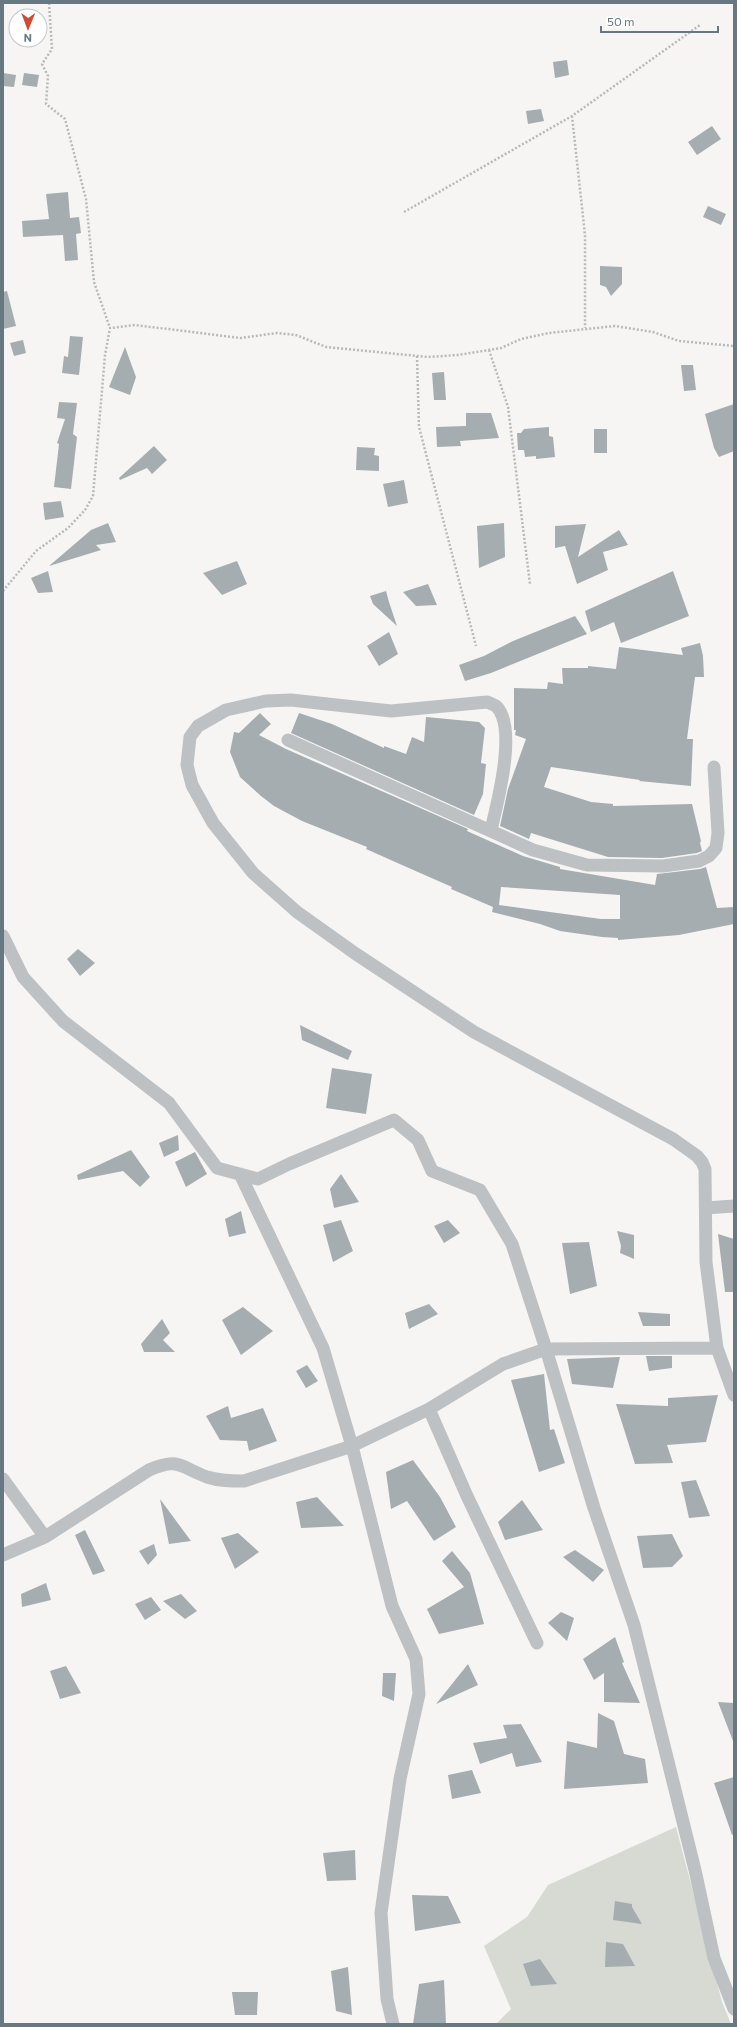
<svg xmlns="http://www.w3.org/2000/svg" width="737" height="2027" font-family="Commissioner,sans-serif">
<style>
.green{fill:#d6dad2}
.building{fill:#a5adb1;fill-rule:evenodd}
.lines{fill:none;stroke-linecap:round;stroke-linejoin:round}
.path{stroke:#b7babc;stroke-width:2.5;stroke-dasharray:2 2;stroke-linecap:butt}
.minor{stroke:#bdc1c4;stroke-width:13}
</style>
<rect width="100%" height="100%" fill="#f6f5f3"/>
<path class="green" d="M676,1827L722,2002L731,2024H496L511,2009L484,1946L527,1917L548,1885Z"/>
<path class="building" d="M567,60L569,75L555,78L553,62Z
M3,73L16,75L14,87L3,86Z
M24,73L39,75L37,87L22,85Z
M541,109L544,121L528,124L526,111Z
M712,126L721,139L697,155L688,142Z
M68,192L70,218L79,217L81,233L76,234L78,260L65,261L63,235L23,237L22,221L49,219L46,194Z
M708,206L726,214L721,225L703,217Z
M600,266L622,267V284L611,296L606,287L600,285Z
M7,291L16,326L3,329V292Z
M70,336L83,337L79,375L62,373L64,356L68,357Z
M23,340L26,353L14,356L10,343Z
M125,347L136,377L130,395L109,387Z
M681,365H693L696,390L684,391Z
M444,372L446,400H434L432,373Z
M59,402L77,403L73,434L77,437L71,489L54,487L59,444L57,443L65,419L57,418Z
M734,404V451L719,457L714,448L705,414Z
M466,413H491L499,438L460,441L461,446L437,447L436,427L466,426Z
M549,427V436L553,437L555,457L536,459V456L525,457L524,450H518L517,433H521L524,429Z
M594,429H607V453H594Z
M154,446L167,460L152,474L147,468L120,480L119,478Z
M357,447L375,448L374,455L379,456V471L356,470Z
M404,480L408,503L388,507L383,484Z
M61,501L64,517L45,520L43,503Z
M108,523L116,542L96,545L101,550L49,566L91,530Z
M504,523L505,557L479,568L477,526Z
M586,524L578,557L619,530L628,545L603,552L608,570L577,584L565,546L555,548V526Z
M237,561L247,584L222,595L203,573Z
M48,571L53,592L38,593L31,578Z
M673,571L689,616L621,643L614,622L591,632L585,611Z
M428,584L437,605L416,606L403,592Z
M386,591L389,602L397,626L373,604L370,596Z
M575,616L587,634L491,673L465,681L459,665L484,656L513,641Z
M389,632L398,654L379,666L367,646Z
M700,643L703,656L704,677H695L687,739H693L691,786L639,781L640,780L551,767L544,787L591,802L613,804V806L692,804L701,841L700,843L702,851L697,853L662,858L608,857L531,833L529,839L500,826L508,789L526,739L515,735L516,730H514V688L547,689L548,682L563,684L562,668H588V666L616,669L619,647L683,655L681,648Z
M260,713L271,724L259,735L286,749L468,829L467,831L523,856L560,867V869L655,885L657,874L700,869L706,867L717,908L734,907V924L679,935L618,940V938L602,937L560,931L540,924L492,912L493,907L451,889L452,887L402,865L366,849L367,847L302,821L274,806L261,796L240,777L230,752L234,732L239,733ZM501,887L620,895V919H601L499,905Z
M299,713L332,724L384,748V746L406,754L412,737L424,742L426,717L479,722L485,728L481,763L486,764L483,794L474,815L291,733Z
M78,949L95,963L80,976L67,959Z
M300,1025L352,1051L348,1060L302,1040Z
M332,1068L372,1074L366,1114L326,1108Z
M178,1135L179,1150L164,1157L159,1143Z
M131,1150L150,1177L140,1187L123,1171L78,1180L77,1175Z
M195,1152L207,1174L186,1187L175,1162Z
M341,1174L359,1202L334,1208L330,1189Z
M241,1211L246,1233L229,1237L225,1219Z
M341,1220L353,1251L333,1262L323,1225Z
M448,1220L460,1233L444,1243L434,1226Z
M617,1231L634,1235V1259L620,1253L621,1246Z
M718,1234L734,1239V1292H725Z
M589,1242L597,1286L570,1294L562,1243Z
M429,1304L438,1314L409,1329L405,1313Z
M243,1307L273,1331L241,1355L222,1320Z
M638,1312L670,1314V1326H643Z
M162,1319L170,1333L163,1340L175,1352H144L141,1344Z
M646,1356H672V1368L649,1371Z
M620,1357L613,1388L572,1384L567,1359Z
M307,1365L318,1381L306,1388L296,1371Z
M544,1374L550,1430L554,1429L565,1463L539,1472L511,1380Z
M718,1395L706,1442L667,1445L673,1463L635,1464L616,1404L668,1406V1398Z
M228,1406L231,1418L263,1408L277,1441L249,1451L247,1441L220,1440L206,1416Z
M413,1460L440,1497L456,1527L434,1541L407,1501L391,1509L386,1472Z
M696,1480L710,1516L689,1518L681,1482Z
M317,1497L344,1526L301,1528L296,1502Z
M160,1499L191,1541L169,1544Z
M522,1500L543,1530L505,1540L498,1522Z
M85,1530L105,1571L93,1575L75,1535Z
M238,1533L259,1552L235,1569L221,1538Z
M672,1534L683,1556L672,1567L643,1568L637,1536Z
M154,1544L157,1555L148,1565L139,1551Z
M575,1550L604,1570L593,1582L563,1557Z
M452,1551L470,1573L484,1624L439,1634L427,1609L464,1587L442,1561Z
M46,1583L51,1600L22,1607L21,1594Z
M181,1594L197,1611L185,1619L163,1601Z
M151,1597L161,1610L145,1620L135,1604Z
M561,1612L574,1618L567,1641L548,1623Z
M615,1637L624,1662L622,1663L640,1703L604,1702V1673L594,1680L583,1659Z
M468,1664L478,1685L436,1704Z
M66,1666L81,1693L60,1699L50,1671Z
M383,1673H396L394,1701L382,1696Z
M718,1702L734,1703V1741H733Z
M598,1713L614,1721L624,1754L645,1759L648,1783L564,1789L567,1741L597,1748Z
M521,1724L542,1762L516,1767L512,1753L480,1764L473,1743L507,1738L503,1725Z
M472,1770L481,1793L452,1799L448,1775Z
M734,1777V1834L732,1835L714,1783Z
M355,1850L356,1880L327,1881L323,1853Z
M412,1895L448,1896L461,1923L415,1931Z
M615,1901L632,1904V1907L642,1924L613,1920Z
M606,1942L623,1944L635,1966L605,1967Z
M540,1959L557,1984L531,1986L523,1964Z
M348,1967L352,2015L336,2011L331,1971Z
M444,1980L446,2024H413L419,1984Z
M232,1992H258L257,2015H235Z"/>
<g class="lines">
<path class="path" d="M49,3L52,49L42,64L48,76L46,104L65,119L86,199L94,282L110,328
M572,116L585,235V328
M404,212L572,116L700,25
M489,350L508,407L530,584
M417,356L419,427L476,646
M3,591L36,551L68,528L85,510L93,496L105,355L110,328L135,325L241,338L277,333L296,335L326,347L428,357L458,355L501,348L521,339L549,333L615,326L653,332L679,341L734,346"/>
<path class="minor" d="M288,740L533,850L587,865L663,866L699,861L709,856L716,848L718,833L714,767
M491,830C497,804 518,727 496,706C494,705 490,703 487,702L391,711L291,700L266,701L226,710L198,726L190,737L187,765L192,785L213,823L253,873L297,912L356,954L474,1032L673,1139L697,1156L702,1162L705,1169L706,1262L717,1348L734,1395
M3,936L23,977L63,1021L169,1103L217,1168L258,1179L289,1164L394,1120L418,1140L432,1171L480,1190L512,1244L546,1349L594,1508L634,1625L695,1870L714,1958L734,2009
M240,1174L323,1348L352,1446L392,1606L416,1659L419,1694L400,1779L381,1913L387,1999L393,2024
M706,1208L734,1206
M429,1409L467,1496L537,1643
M3,1479L45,1537
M3,1555L45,1537L149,1470C179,1457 180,1467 207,1477C219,1481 231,1481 244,1481L352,1446L429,1409L503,1364L546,1349L717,1348"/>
</g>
<rect width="737" height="2027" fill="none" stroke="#687880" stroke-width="8"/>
<g transform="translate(28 28) rotate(181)"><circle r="19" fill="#ffffff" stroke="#c3c9cc"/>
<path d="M0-3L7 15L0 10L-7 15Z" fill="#d04a38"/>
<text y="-6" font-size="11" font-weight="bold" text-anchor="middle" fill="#687880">N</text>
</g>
<path d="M601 26v6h117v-6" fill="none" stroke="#687880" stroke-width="2"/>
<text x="607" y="26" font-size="12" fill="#687880" stroke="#ffffff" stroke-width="3" paint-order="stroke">50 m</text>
</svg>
